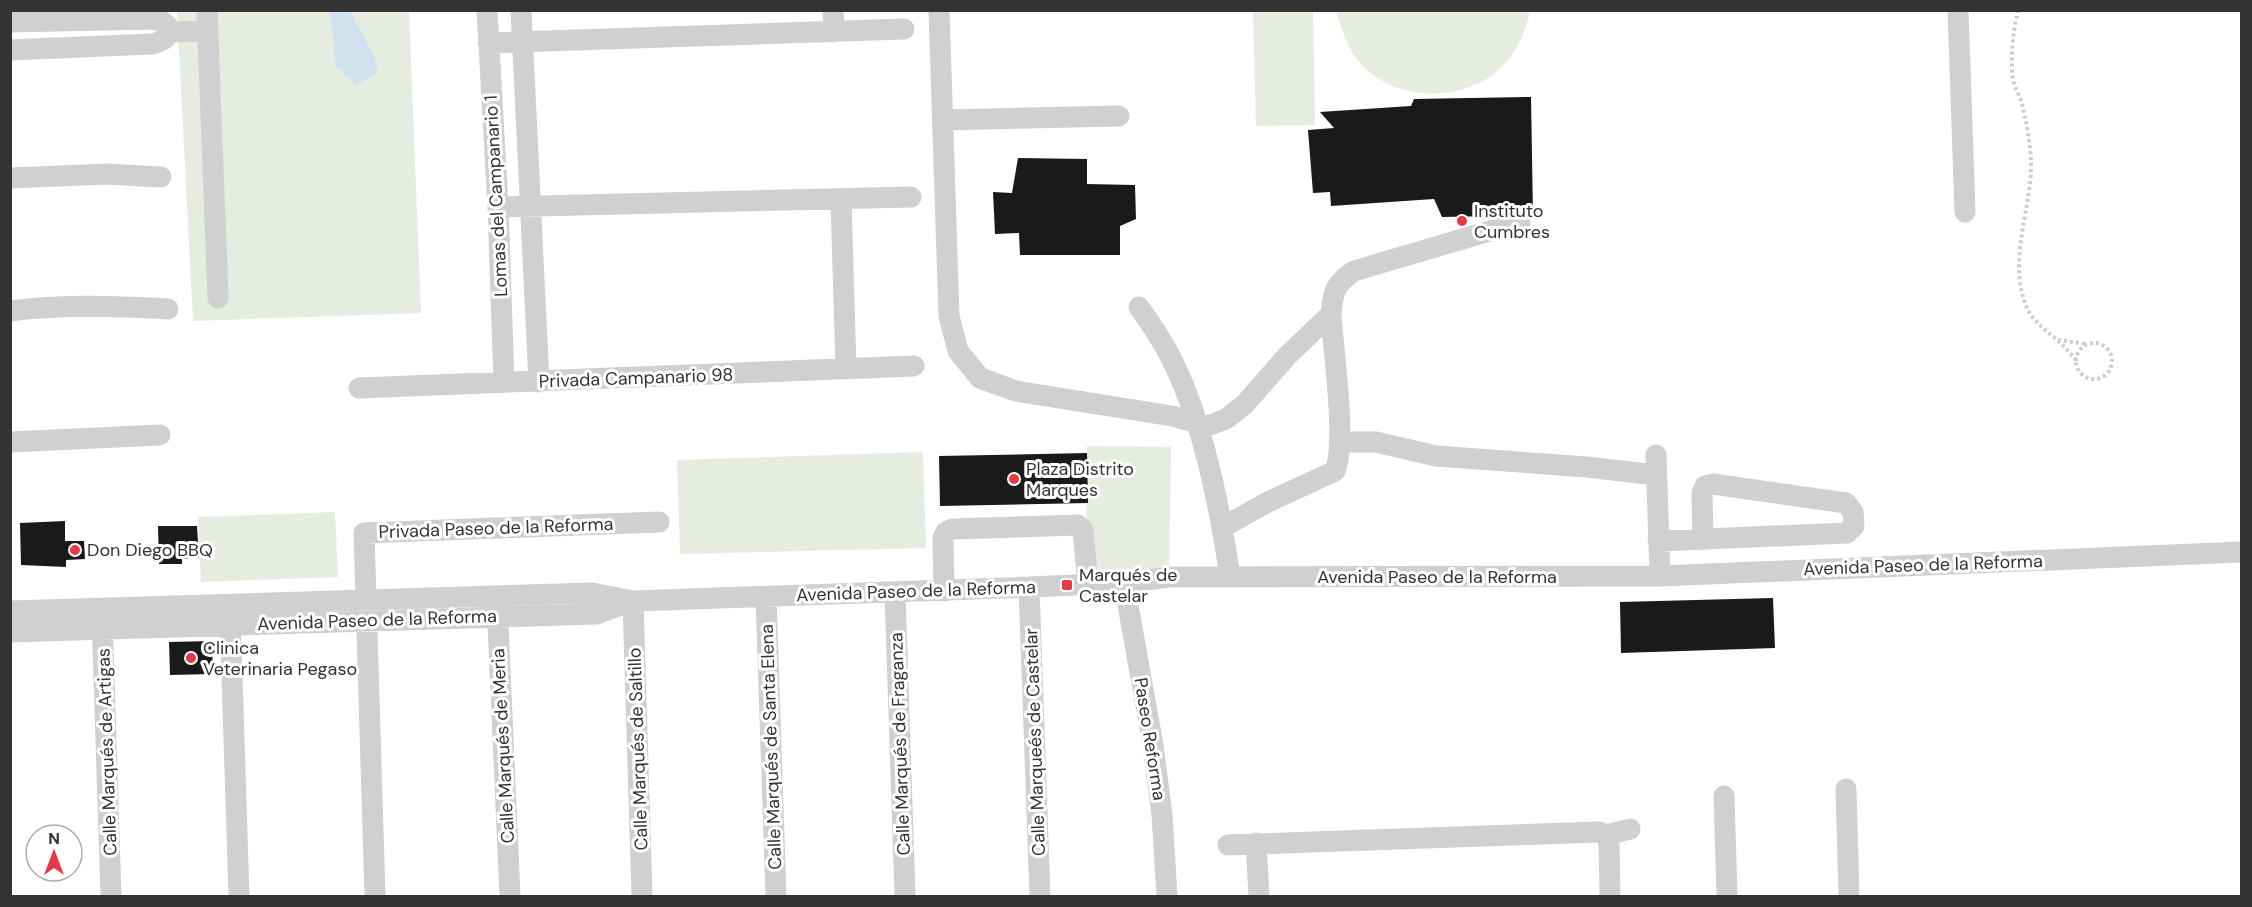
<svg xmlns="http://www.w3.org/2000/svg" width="2252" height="907" font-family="'DM Sans',sans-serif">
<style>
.green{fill:#e6ecdf}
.water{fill:#cfe2ee}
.building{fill:#1a1a1a}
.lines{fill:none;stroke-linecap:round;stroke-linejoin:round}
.path{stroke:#cdcdcd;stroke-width:4;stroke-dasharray:3 3;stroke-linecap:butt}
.minor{stroke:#d0d0d0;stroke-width:21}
.poi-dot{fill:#e63946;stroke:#fff;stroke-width:2}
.labels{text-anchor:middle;stroke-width:6;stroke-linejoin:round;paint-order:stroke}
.street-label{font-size:18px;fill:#333;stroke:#fff}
.poi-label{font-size:18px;fill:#333;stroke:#fff;text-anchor:start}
</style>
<rect width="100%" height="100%" fill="#fff"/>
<path class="green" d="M177,11H409L421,313L193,321Z
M1253,11H1313L1315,125L1256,126Z
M1336,11V10L1530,11C1526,29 1520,45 1508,60C1474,103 1398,105 1361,64C1347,48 1342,30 1336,11Z
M1087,446L1171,447L1169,577L1086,576Z
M923,452L926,548L680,554L677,460Z
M335,512L338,577L201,582L198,517Z"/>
<path class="water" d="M330,11H350L373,54L378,73L355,85L336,66Z"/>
<path class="building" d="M1531,97L1533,215L1522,210L1497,216L1442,217L1434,199L1331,206L1330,192L1313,193L1308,130L1334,128L1320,112L1411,106L1414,99Z
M1018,158L1087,159V184L1135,185L1136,219L1120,226V255H1020L1019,233L995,234L993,192L1012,193Z
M1087,453L1088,503L940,506L939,456Z
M65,521V541H84L85,559L66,560V567L21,565L20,523Z
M158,526H197L199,558L182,559V564H159Z
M1773,598L1775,648L1621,653L1620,602Z
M212,641L213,674L170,675L169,642Z"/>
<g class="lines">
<path class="path" d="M2018,10C2013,32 2010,57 2013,79C2014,87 2020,96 2022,104C2027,125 2031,146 2031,168C2030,213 2009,258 2025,303C2031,321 2044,328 2057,340C2064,346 2070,353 2076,360
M2058,340L2086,344
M2076 361a18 18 0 1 1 36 0a18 18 0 1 1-36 0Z"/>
<path class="minor" d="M207,10L218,298
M487,10L498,207L504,382
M521,10L539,382
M833,10L834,32
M939,10L949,316L958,351L980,378L1016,391L1172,416L1207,426L1226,419L1245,404L1287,356L1331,314
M1958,10L1965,212
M10,22L151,19L161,21L167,25C170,38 164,41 152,44L10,50
M169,32L207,31
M488,43L904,29
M943,120L1119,116
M10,178L107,174L161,177
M841,200L846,369
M498,207L911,197
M1139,307C1151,324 1162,340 1171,358C1203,420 1220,508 1230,577
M10,311C63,304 115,306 168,309
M359,388L914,366
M10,442L160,435
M1339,442H1376L1436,456L1587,467L1656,475
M1656,455L1660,576
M1223,527L1268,502L1335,471C1347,441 1333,350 1331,314C1333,291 1335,284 1354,271L1520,222
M1658,541L1847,533L1854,526L1853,512L1846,503L1713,484L1705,486L1702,493L1703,540
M1124,583L1153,745L1162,815L1167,896
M1029,587L1040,896
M944,591L943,538L946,532L953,529L1078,525L1083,530L1088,585
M895,592L905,896
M766,597L776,896
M633,601L642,896
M497,602L510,896
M10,611L592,593L633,601L1029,587L1124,583L1169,577L1660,576L2242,552
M230,614L239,896
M102,615L111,896
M10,632L596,614L632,601
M1846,789L1849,896
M1724,796L1727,896
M1606,835L1609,843L1610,896
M1256,843L1259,896
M1228,845L1599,832L1606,835L1630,829
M375,896L364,533L659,522"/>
</g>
<g class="poi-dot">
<circle cx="1462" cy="221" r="6"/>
<circle cx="1014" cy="479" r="6"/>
<circle cx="75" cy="550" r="6"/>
<rect x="1061" y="579" width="12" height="12" rx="3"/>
<circle cx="191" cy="658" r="6"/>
</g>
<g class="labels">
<g class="street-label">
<text transform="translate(496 196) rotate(-93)" y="6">Lomas del Campanario 1</text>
<text transform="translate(636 378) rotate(-2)" y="6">Privada Campanario 98</text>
<text transform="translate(496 528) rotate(-2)" y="6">Privada Paseo de la Reforma</text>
<text transform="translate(1923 565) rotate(-2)" y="6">Avenida Paseo de la Reforma</text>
<text x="1437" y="583">Avenida Paseo de la Reforma</text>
<text transform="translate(916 591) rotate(-2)" y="6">Avenida Paseo de la Reforma</text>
<text transform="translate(377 620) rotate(-2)" y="6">Avenida Paseo de la Reforma</text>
<text transform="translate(1150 739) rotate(81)" y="6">Paseo Reforma</text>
<text transform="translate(1035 742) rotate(-92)" y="6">Calle Marqueés de Castelar</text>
<text transform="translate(900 744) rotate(-92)" y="6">Calle Marqués de Fraganza</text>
<text transform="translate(503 746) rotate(-93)" y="6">Calle Marqués de Meria</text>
<text transform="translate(771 747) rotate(-92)" y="6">Calle Marqués de Santa Elena</text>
<text transform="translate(638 749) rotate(-92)" y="6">Calle Marqués de Saltillo</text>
<text transform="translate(107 752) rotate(-92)" y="6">Calle Marqués de Artigas</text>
</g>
<g class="poi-label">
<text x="1474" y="217">Instituto<tspan x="1474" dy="21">Cumbres</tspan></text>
<text x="1026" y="475">Plaza Distrito<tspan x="1026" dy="21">Marques</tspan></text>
<text x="87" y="556">Don Diego BBQ</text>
<text x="1079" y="581">Marqués de<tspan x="1079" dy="21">Castelar</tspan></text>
<text x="203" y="654">Clinica<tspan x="203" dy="21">Veterinaria Pegaso</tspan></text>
</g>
</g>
<rect width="2252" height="907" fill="none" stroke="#333333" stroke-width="24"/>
<g transform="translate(54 853)"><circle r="28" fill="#ffffff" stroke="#adadad" stroke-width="1.5"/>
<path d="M0-4.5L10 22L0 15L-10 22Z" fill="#e63946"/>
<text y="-9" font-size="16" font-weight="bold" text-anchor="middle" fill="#333333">N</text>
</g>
</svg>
